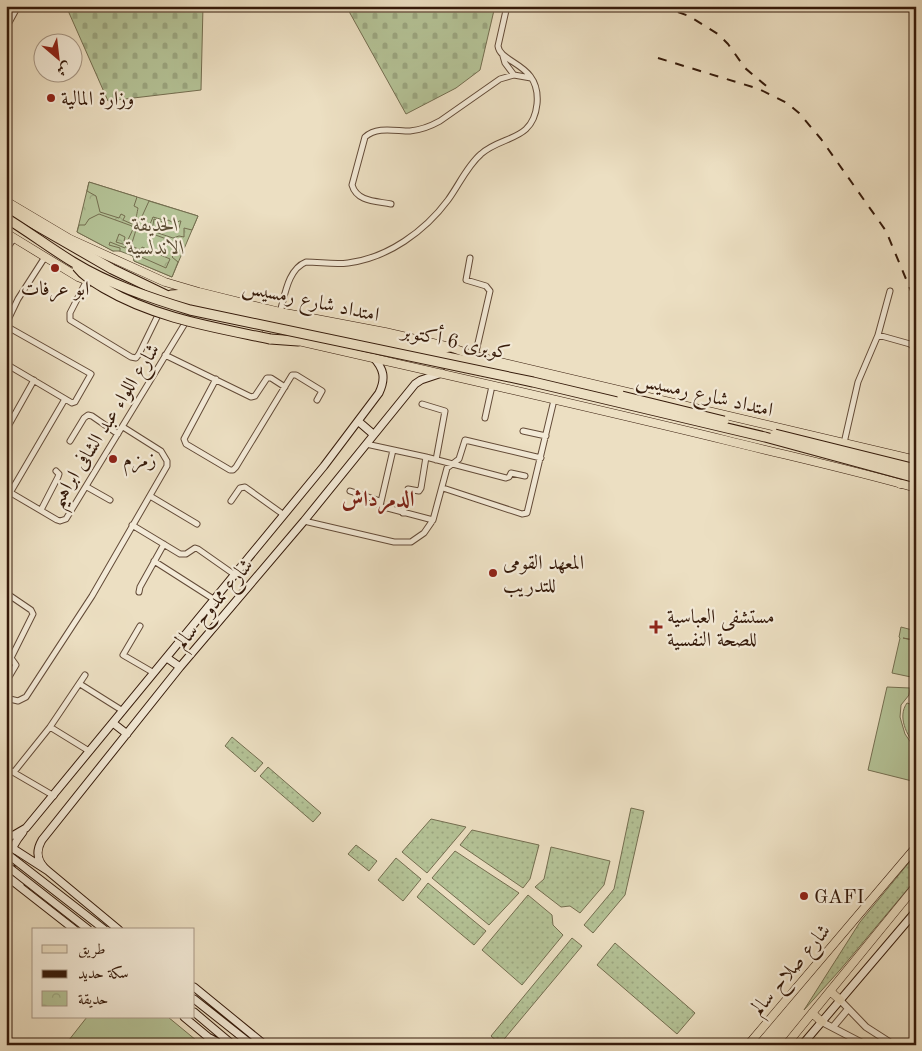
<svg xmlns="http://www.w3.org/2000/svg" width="922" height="1051" font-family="'Old Standard TT',Amiri,serif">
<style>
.grass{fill:url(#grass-dots);stroke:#746e50}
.cemetery{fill:url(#cemetery-stones);stroke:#746e50}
.park{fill:url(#park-crowns);stroke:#746e50}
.garden{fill:#b4c296;stroke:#746e50}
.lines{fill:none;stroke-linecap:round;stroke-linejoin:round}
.minor-casing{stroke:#634b38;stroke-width:7}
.tertiary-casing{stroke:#634b38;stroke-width:8}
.secondary-casing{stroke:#351a0a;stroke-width:9}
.primary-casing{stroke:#351a0a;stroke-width:9}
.trunk-casing{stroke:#351a0a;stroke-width:9}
.motorway-casing{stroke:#351a0a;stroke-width:11}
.minor{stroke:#f3ead7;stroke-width:5}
.tertiary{stroke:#f3ead7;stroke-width:6}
.secondary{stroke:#f3ead7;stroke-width:7}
.primary{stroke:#ecdfc2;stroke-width:8}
.trunk{stroke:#ecdfc2;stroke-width:8}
.motorway{stroke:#ecdfc2;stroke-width:9}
.rail{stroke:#351a0a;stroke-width:2;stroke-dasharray:9 9;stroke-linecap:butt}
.secondary-bridge-casing{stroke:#351a0a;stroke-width:9;stroke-linecap:butt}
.motorway-bridge-casing{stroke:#351a0a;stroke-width:11;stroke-linecap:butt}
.secondary-bridge{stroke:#f3ead7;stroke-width:7}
.motorway-bridge{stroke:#ecdfc2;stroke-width:9}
.poi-dot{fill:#8f2418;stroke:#f3ead7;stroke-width:2}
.labels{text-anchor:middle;stroke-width:4.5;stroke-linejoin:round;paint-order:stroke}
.poi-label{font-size:20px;fill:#351a0a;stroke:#f3ead7;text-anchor:start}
.park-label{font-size:20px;font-style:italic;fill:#5b4c34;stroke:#f3ead7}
.street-label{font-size:20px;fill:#351a0a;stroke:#f3ead7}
.quarter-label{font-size:22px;font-weight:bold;fill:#7a1f14;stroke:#f3ead7}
</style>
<defs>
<pattern id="grass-dots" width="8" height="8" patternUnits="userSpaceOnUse" patternTransform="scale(1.25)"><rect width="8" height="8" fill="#b4c296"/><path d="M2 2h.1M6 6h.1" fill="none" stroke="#9ba680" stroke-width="1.8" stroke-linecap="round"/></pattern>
<pattern id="cemetery-stones" width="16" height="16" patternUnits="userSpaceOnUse" patternTransform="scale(1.25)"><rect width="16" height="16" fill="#b4c296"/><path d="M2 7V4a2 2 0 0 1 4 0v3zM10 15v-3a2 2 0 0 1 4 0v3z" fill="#9ba680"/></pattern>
<pattern id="park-crowns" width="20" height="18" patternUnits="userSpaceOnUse" patternTransform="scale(1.25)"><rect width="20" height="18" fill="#b4c296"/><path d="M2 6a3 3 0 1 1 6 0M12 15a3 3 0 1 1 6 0" fill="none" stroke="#9ba680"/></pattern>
</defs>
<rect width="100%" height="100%" fill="#ecdfc2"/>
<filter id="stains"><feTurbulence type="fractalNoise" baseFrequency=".004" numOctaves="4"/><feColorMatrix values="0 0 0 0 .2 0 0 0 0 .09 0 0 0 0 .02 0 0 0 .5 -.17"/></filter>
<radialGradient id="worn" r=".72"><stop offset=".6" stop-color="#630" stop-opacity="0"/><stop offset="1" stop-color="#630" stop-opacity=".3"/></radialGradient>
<path class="grass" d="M232,737L263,763L255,772L225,746Z
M268,767L321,813L313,822L260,776Z
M631,808L644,811L625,895L593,933L584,925L614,889Z
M431,819L466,827L427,873L402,852Z
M472,830L539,845L530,879L523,888L460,845Z
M356,845L377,861L369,871L348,854Z
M551,847L610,861L604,885L580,913L570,906L561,907L535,887L544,879Z
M455,851L519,893L489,925L432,878Z
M916,854V879L840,970L804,1010L860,922Z
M396,858L421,879L403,901L378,880Z
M428,883L486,931L474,945L417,897Z
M528,895L552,915L553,925L563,935L522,985L482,950Z
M572,938L582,946L500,1044L491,1036Z
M615,943L695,1013L677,1034L597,965Z"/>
<path class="cemetery" d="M66,6H203L201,90L108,101Z
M346,6H495L480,70L456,88L406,114Z"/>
<path class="park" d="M89,182L198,216L172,277L134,261L133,256L117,250L113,251L77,232Z"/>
<path class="garden" d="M89,182L137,197L134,206L138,208C137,212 137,219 132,224L123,220L125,216L121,214L119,218L100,212L96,196L87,191Z
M149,201L198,216L192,230L184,228V237L179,236L173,238L152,231L154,219L166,223V225L176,226V230L178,231L181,221H179L176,224L168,220L167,221L153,217L148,229L140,226L139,223Z
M99,214L132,226L133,229L127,242L124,241L125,237L119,234L116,242L126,245L125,248L110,242L109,245L120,248V251H113L77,232L79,225H85L89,219Z
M139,229L172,241L178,250L172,257L178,262L172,277L134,261L133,256L129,254L130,248L140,252L139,256L166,268L170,259L142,247L141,250L131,246L136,230Z
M901,627L916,631V640L903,638L916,641V656L911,677L892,673L900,638L899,637Z
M887,687L910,688L909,695L901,705L900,717L905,734L916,750V782L868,770Z
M907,703L916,706V747C907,735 897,717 907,703Z
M87,1017H168L202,1045H65Z"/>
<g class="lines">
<defs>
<path id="minor" d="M6,28L18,6
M503,56L505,63L514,75
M391,204C376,201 357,202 352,185L365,137C377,126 395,131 410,131C421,130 431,126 440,121L500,79L514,75L531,78
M6,250L14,238
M470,258L466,280L486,286L490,291L475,356
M87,280L70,313V320L131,357L136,358L139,354L160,311
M280,312C285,295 288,269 306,262C320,262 334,265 348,263C388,258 425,231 448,200C459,185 467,166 481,154C502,135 533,142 537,104C541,63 500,64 498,46L507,6
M6,324L18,299L45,257
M6,326L91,374L75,402L72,403L6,364
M878,335L890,291
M165,355L251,397L255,396L267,378H271L285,387
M216,379L184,439L186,444L230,470H233L236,467L292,375H296L322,391L317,400
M422,404L445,411L436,460
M485,418L492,386
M6,430L34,380
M523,431L546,436
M70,441L84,418L88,415L92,416L118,434
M844,443L858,382L878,335L910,344L916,349
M366,444L426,457L506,478L509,477L511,473L525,476
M393,450L380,506L433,520
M87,487L110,500
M443,488L522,514L527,513L554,400
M6,490L57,520L60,521L66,519L187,320
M350,491L380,501
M10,493L65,399
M150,496L197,524
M231,501L240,488L245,487L284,515
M41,510L58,477L59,474L56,471
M403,513L408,489L419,491L421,488L426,457
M304,521L394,542H411L424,533L433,520L447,468L459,459L465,440L541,458
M132,525L180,554H186L195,548L198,549L235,575
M154,561L215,600
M139,592L140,587L164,544
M6,593L31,610L33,614L11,658L16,665L6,682
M140,626L123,655L154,673
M80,684L123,711
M6,698L18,701L26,697L92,596L167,466V461L161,451L123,427
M50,727L89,751
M6,768L54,796
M14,772L50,727L85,675"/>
<path id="tertiary" d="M840,1000L866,1027L894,1045
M822,1022L866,1045
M833,1027L848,1009"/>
<path id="secondary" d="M358,421L373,434
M167,658L180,667
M113,723L127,734
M6,836L14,835L26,828L324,466L379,393C386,378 384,369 373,357
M6,844L48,871L119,930
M48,871C37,862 35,852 42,840L180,667L304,521L415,384L421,380L442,373
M6,876L75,930
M20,885C5,863 7,852 23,832
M194,987L265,1045
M194,999L252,1045
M194,1012L233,1045
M184,1017L208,1037L223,1045
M802,1045L916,911"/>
<path id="primary" d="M6,201L70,239L165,282L199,292L280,312L385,332L450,347L475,356L916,460
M6,233L78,277L91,282
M123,294L189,317L258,332
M294,340C438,373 582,405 725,440C789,456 853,470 916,488"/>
<path id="trunk" d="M900,484L916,483
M830,991L840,1000
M812,1013L822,1022
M748,1045L916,847
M786,1045L916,886"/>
<path id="motorway" d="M6,208L112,269L168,296L224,311L535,375L622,396
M171,295L186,294L293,319L437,349L450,347
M270,339L298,341"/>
</defs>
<use href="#minor" class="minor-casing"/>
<use href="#tertiary" class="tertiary-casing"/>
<use href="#secondary" class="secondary-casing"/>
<use href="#primary" class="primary-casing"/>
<use href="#trunk" class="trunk-casing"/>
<use href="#motorway" class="motorway-casing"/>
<use href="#minor" class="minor"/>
<use href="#tertiary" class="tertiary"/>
<use href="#secondary" class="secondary"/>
<use href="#primary" class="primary"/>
<use href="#trunk" class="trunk"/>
<use href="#motorway" class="motorway"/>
<path class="rail" d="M661,6L689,16L718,34L728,44L745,68L771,90
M658,58L759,89L787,103L799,113L821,139L886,231L916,303"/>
<defs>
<path id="secondary-bridge" d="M6,853L105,930
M6,865L89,930"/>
<path id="motorway-bridge" d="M6,218C29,232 50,248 73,262C109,284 150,298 190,310L533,382L765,437L916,478
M77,267C84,276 94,282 104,288C155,318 213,327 270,339
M622,396L724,421
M775,434L916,469"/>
</defs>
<use href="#secondary-bridge" class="secondary-bridge-casing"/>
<use href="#motorway-bridge" class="motorway-bridge-casing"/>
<use href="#secondary-bridge" class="secondary-bridge"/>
<use href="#motorway-bridge" class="motorway-bridge"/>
</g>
<g class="poi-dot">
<circle cx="51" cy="98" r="5"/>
<circle cx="55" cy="268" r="5"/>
<circle cx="113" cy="459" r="5"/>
<circle cx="493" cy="573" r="5"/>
<path d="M653.5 619.5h5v5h5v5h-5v5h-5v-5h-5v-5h5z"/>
<circle cx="804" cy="896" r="5"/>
</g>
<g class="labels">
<g class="poi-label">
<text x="61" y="105">وزارة المالية</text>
<text x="55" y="295" text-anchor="middle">ابو عرفات</text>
<text x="123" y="466">زمزم</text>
<text x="503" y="569">المعهد القومى<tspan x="503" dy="23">للتدريب</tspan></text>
<text x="667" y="623">مستشفى العباسية<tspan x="667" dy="23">للصحة النفسية</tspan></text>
<text x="814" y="903">GAFI</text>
</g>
<g class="park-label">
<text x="156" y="231">الحديقة<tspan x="156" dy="23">الاندلسية</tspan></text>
</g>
<g class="street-label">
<text transform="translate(311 300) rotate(12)" y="7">امتداد شارع رمسيس</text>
<text transform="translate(456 341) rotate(12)" y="7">كوبرى 6 أكتوبر</text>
<text transform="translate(705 394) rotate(13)" y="7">امتداد شارع رمسيس</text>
<text transform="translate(104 425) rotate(-58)" y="7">شارع اللواء عبد الشافى ابراهيم</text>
<text transform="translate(213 603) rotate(-50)" y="7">شارع ممدوح سالم</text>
<text transform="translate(790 969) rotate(-50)" y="7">شارع صلاح سالم</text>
</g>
<g class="quarter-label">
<text x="378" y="506">الدمرداش</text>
</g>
</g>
<rect width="922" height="1051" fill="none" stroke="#ecdfc2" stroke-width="25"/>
<rect x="8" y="8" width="907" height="1036" fill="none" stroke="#351a0a" stroke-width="2.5"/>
<rect x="12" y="12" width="897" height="1026" fill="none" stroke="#351a0a"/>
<rect x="32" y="928" width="162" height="90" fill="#f3ead7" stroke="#a79785"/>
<rect x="42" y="945" width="25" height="8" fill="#ecdfc2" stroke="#a79785"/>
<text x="78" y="954" font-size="15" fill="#351a0a">طريق</text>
<rect x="42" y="970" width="25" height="8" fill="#351a0a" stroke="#a79785"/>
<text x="78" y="978" font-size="15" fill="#351a0a">سكة حديد</text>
<rect x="42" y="991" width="25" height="15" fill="url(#park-crowns)" stroke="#a79785"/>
<text x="78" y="1004" font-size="15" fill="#351a0a">حديقة</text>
<g transform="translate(58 58) rotate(152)"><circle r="24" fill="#f3ead7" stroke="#a79785"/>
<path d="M0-4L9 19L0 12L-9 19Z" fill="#8f2418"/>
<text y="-8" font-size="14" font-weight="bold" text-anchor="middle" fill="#351a0a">ش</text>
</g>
<rect width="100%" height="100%" filter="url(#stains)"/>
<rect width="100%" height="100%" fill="url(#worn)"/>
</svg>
